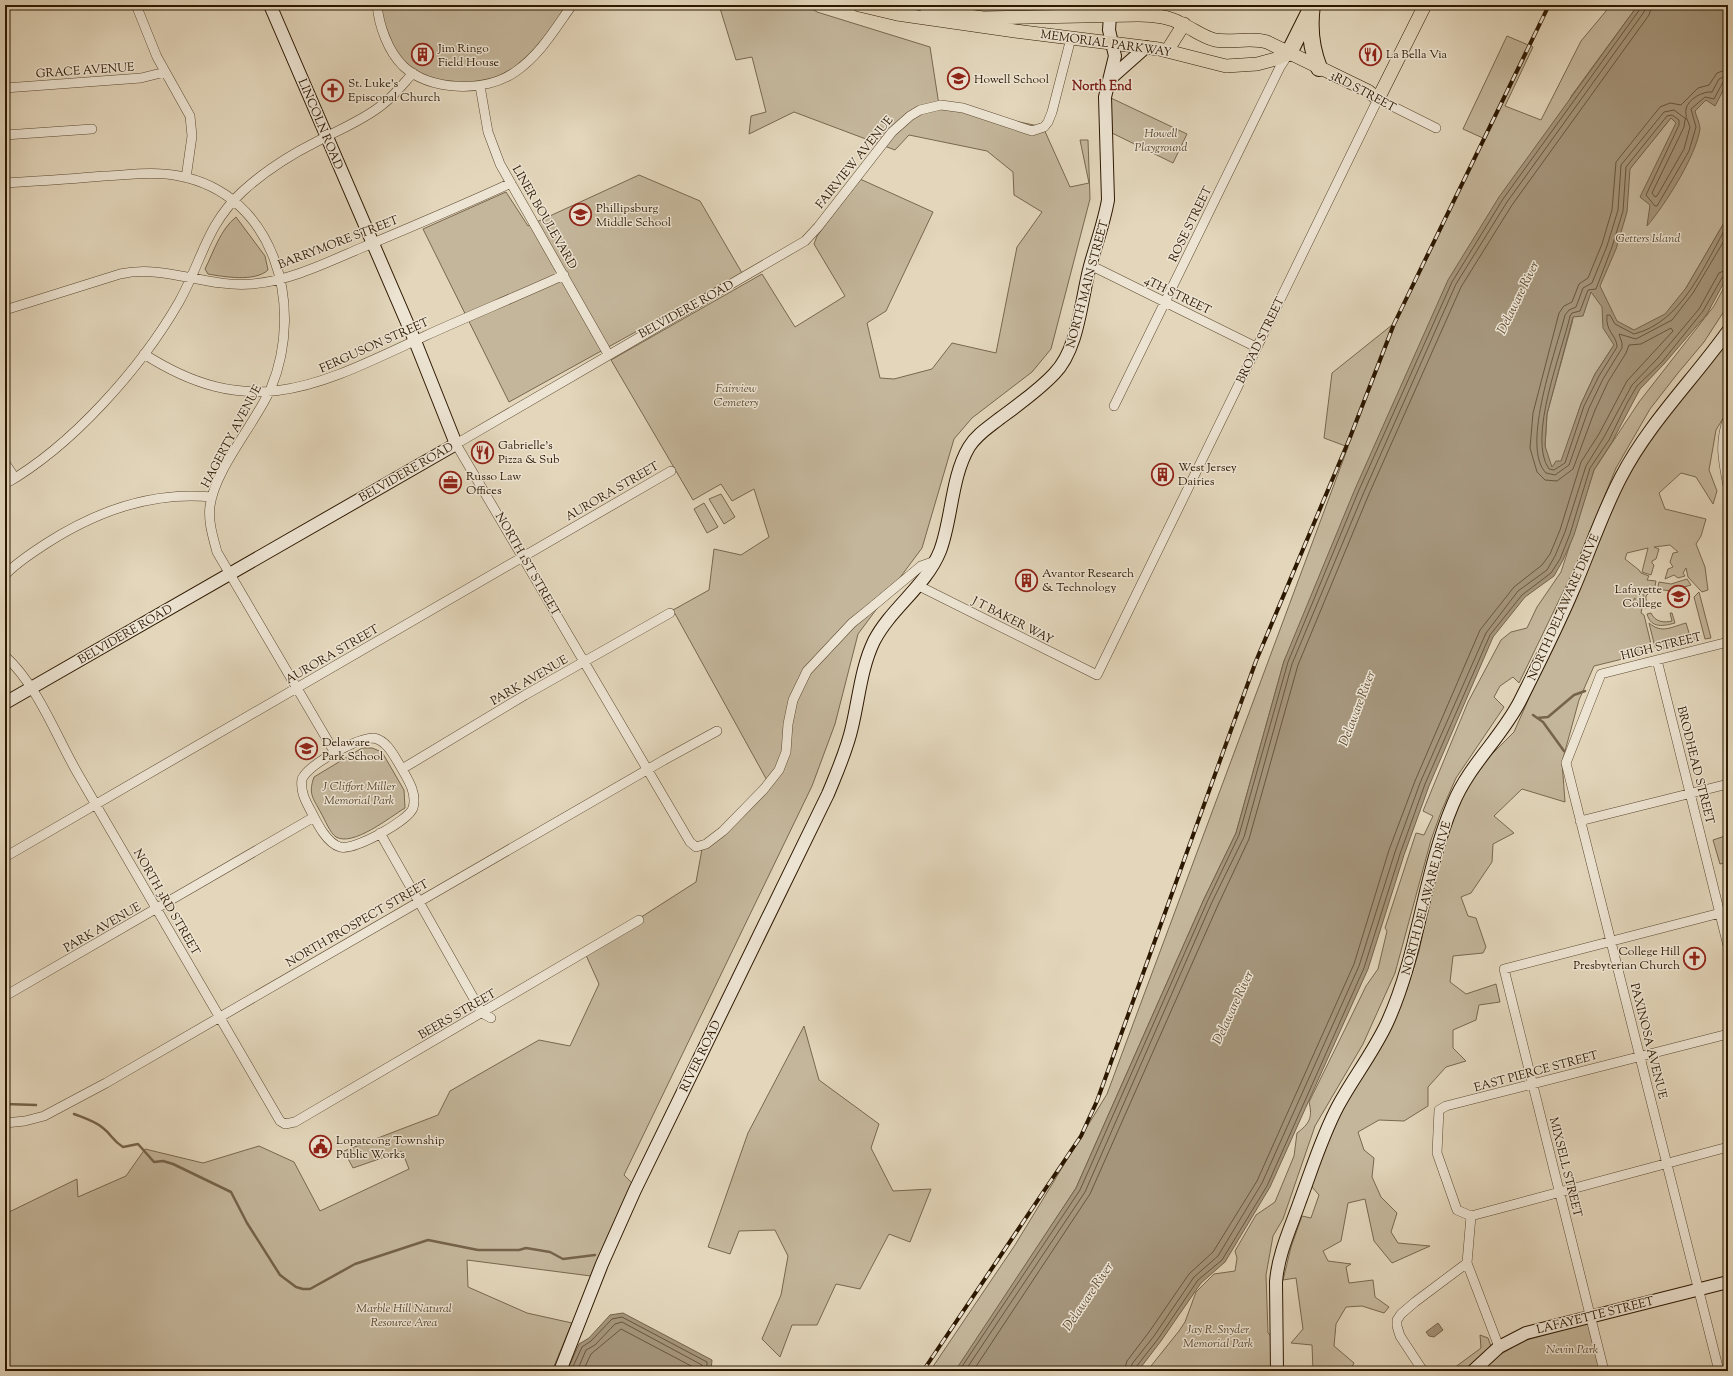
<svg xmlns="http://www.w3.org/2000/svg" width="1733" height="1376" font-family="'Sorts Mill Goudy',serif">
<style>
.green{fill:#c4b69b;stroke:#78674e}
.water{fill:#a5957b;stroke:#75634a;fill-rule:evenodd}
.lines{fill:none;stroke-linecap:round;stroke-linejoin:round}
.shore{stroke:#69563e;stroke-width:1}
.stream{stroke:#75634a;stroke-width:2.5}
.street-casing{stroke:#5a482f;stroke-width:10}
.secondary-casing{stroke:#2d1800;stroke-width:14}
.primary-casing{stroke:#2d1800;stroke-width:14}
.highway-casing{stroke:#2d1800;stroke-width:18}
.street{stroke:#ede4d3;stroke-width:9}
.secondary{stroke:#ede4d3;stroke-width:12}
.primary{stroke:#e3d6bb;stroke-width:13}
.highway{stroke:#e3d6bb;stroke-width:16}
.rail-casing{stroke:#2d1800;stroke-width:4}
.rail{stroke:#ede4d3;stroke-width:2.5;stroke-dasharray:8;stroke-linecap:butt}
.labels{text-anchor:middle;stroke-width:3;stroke-linejoin:round;paint-order:stroke}
.street-label{font-size:12px;fill:#2d1800;stroke:#ede4d3}
.poi-label{font-size:12px;fill:#2d1800;stroke:#ede4d3;text-anchor:start}
.park-label{font-size:12px;font-style:italic;fill:#5a472e;stroke:#ede4d3}
.neighbourhood-label{font-size:13px;font-weight:bold;fill:#7a1f14;stroke:#ede4d3}
.water-label{font-size:13px;font-style:italic;fill:#5d4a31;stroke:#ede4d3}
</style>
<rect width="100%" height="100%" fill="#e3d6bb"/>
<filter id="stains"><feTurbulence type="fractalNoise" baseFrequency=".005" numOctaves="4"/><feColorMatrix values="0 0 0 0 .2 0 0 0 0 .09 0 0 0 0 .02 0 0 0 .5 -.17"/></filter>
<radialGradient id="worn" r=".72"><stop offset=".6" stop-color="#630" stop-opacity="0"/><stop offset="1" stop-color="#630" stop-opacity=".3"/></radialGradient>
<path class="green" d="M377,5H572L531,59L480,86L432,80L399,60Z
M719,5H806L817,12L930,47L939,105L1043,127L1070,187L1089,183L1080,140H1088L1090,199L1051,349L1032,372L972,418L954,439L922,548L858,634L835,724L812,786L624,1175L632,1183L591,1276L467,1260L468,1287L527,1313L572,1323L552,1371H5V1214L77,1179L78,1197L126,1176L145,1149L203,1163L259,1146L294,1162L320,1211L409,1169L402,1151L353,1168L344,1151L438,1115L450,1091L539,1040L570,1046L599,984L585,953L696,882L702,849L769,784L673,610L709,590L714,549L741,555L769,537L754,489L732,501L721,484L693,500L611,360L762,274L795,327L845,296L814,244L817,236L860,179L933,212L886,311L867,323L880,378L894,379L932,369L952,343L996,353L1017,247L1042,212L1014,195L1013,172L987,151L909,135L895,150L794,112L749,134L751,116L766,112L752,57L736,60Z
M877,5H915L945,16Z
M950,5H1132L988,13Z
M1611,5H1638L1572,95L1284,661L1236,833L1204,899L1076,1188L956,1371H930L1015,1245L1107,1094L1348,447L1324,438L1332,373L1397,321L1405,300L1485,139L1463,129L1507,36L1533,47L1505,106L1541,120L1581,41Z
M1728,62V216L1686,288L1672,318L1614,345L1595,374L1581,404L1573,428L1556,510L1545,446L1547,414L1572,323L1593,214L1697,86Z
M1111,98L1187,134L1173,163L1112,133Z
M639,175L700,201L742,273L509,402L423,229L506,192L528,226Z
M236,217L265,256L268,270C255,282 225,277 208,274L205,269C214,251 220,230 236,217Z
M1728,280V305L1704,342L1678,373L1650,409L1616,468L1579,559L1519,683L1513,677L1500,686L1494,697L1504,707L1456,778L1441,812L1431,840L1395,973L1363,1044L1315,1126L1283,1219L1273,1236L1266,1275L1268,1333L1277,1342V1371H1147L1179,1331L1185,1322L1196,1292L1214,1274L1235,1271L1237,1258L1235,1251L1256,1215L1275,1202L1294,1156L1297,1133C1309,1124 1313,1118 1309,1102L1349,1021L1366,986L1378,969L1387,931L1385,928L1416,833L1424,835L1433,816L1423,811L1468,702L1501,640L1511,632L1527,628L1537,607L1561,572L1594,470L1639,402L1714,306Z
M1728,338V410L1716,430L1709,470L1717,491L1713,504L1696,477L1681,473L1659,493L1665,509L1706,519L1701,536L1696,544L1705,567L1708,590L1702,592L1688,577L1686,568L1683,573L1685,576L1678,578L1674,575L1665,579L1668,569L1673,567L1670,562L1673,553L1678,552L1670,545L1654,547L1659,549L1656,559L1652,561V563L1654,565L1651,575L1642,572L1648,548L1627,553L1625,559L1639,570L1641,573L1649,576L1647,580L1656,581L1655,586C1646,588 1639,590 1640,601L1635,602V598L1633,601L1634,605L1640,603L1642,608L1641,613L1644,615L1652,648L1651,652L1594,666L1579,700L1562,762L1565,802L1522,789L1494,816L1514,833L1493,844L1492,862L1471,893L1461,897L1468,916L1476,918L1486,947L1483,953L1453,956L1450,982L1466,994L1496,984L1500,1002L1479,1005L1476,1020L1453,1030V1048L1466,1061L1446,1067L1428,1087V1106L1404,1121L1379,1120L1358,1132L1364,1150L1374,1158L1372,1177L1381,1197L1397,1213L1391,1232L1398,1243L1430,1246L1392,1263L1374,1241L1365,1199L1348,1203L1341,1241L1323,1251L1328,1261L1351,1264L1346,1267L1349,1283L1373,1280L1375,1297L1389,1307L1384,1313L1362,1306L1346,1307L1336,1324L1334,1346L1354,1363L1350,1371H1313L1312,1345L1291,1343L1303,1329L1296,1278L1283,1280L1291,1247L1302,1216L1311,1218L1319,1195L1312,1187L1315,1169L1338,1113L1380,1048L1407,989L1419,951L1444,835L1462,796L1483,763L1514,732L1630,469L1650,438Z
M721,494L735,517L724,524L709,499Z
M704,503L718,527L707,533L694,509Z
M1687,579L1691,585L1671,591L1663,590L1658,586L1659,582L1671,584Z
M1652,590L1656,593H1649L1646,596V599L1650,607L1645,608L1643,594L1647,591Z
M1699,592L1711,638L1705,639L1694,597Z
M1651,613C1655,622 1664,623 1672,621L1670,613H1672L1675,623C1664,626 1651,629 1647,614Z
M1649,623C1662,634 1671,627 1686,623L1690,636L1697,635L1698,639L1659,650L1655,647Z
M362,748H372L382,752L404,790L405,808C390,817 353,847 336,837C330,833 325,820 321,813C313,798 308,794 314,777Z
M1725,836L1728,837V862L1720,864L1713,840Z
M804,1026L819,1080L879,1124L871,1148L893,1191L931,1189L910,1242L889,1234L860,1289L836,1284L817,1325H792L780,1357L762,1339L781,1295L788,1256L775,1230L739,1231L730,1254L708,1247L748,1133Z
M1584,1324H1588L1600,1371H1479L1496,1357L1523,1341Z
M1480,1335L1488,1338L1492,1349L1469,1371H1450L1481,1348Z"/>
<path class="water" d="M1638,5H1728V81L1715,106L1706,100L1695,111C1696,116 1700,123 1700,129C1696,156 1665,205 1647,226L1650,205L1640,197L1676,123L1671,118L1630,169L1627,212L1616,249L1600,286L1617,321L1634,330L1665,314L1686,288L1728,216V275L1707,314L1664,364L1640,389L1612,442L1594,470L1574,535L1563,560L1554,576L1525,597L1493,637L1429,786L1404,855L1368,969L1270,1187L1225,1262L1201,1283L1161,1341L1138,1371H955L1076,1188L1204,899L1236,833L1284,661L1355,489L1448,280L1499,197ZM1591,292L1602,307L1603,328L1614,345L1595,374L1581,404L1561,461H1556L1552,467L1545,446L1547,414L1573,317L1583,316Z
M623,1313L712,1360L711,1371H567L579,1344L589,1338L610,1315Z
M1438,1323L1443,1330L1434,1337L1429,1336L1426,1332Z"/>
<g class="lines">
<path class="shore" d="M1728,75L1719,79L1712,92C1703,91 1688,99 1686,109C1685,113 1687,116 1686,119L1674,110L1664,112L1621,165L1618,210L1607,246L1592,283L1583,288L1576,307L1569,310L1565,315C1557,348 1520,447 1546,473L1555,475L1569,465L1589,408L1603,379L1622,348V343L1619,334L1636,339L1672,320L1693,293L1728,234
M1728,80L1723,82L1714,99L1705,97L1691,109L1696,127L1689,151L1657,206H1655L1646,195L1679,125V120L1672,115L1667,116L1626,167L1623,211L1612,247L1596,289L1588,290L1580,311L1572,313L1570,316C1562,352 1527,438 1549,469L1554,470L1565,463L1584,406L1599,376L1617,347C1617,335 1605,332 1607,315H1610L1615,324L1634,334C1683,322 1705,263 1728,224
M1687,119L1690,127L1684,149L1657,196L1655,197L1652,193L1684,127L1685,120Z
M571,1371L582,1347L591,1341L612,1319L622,1317L707,1362V1371
M577,1371L586,1350L595,1345L615,1324L622,1322L702,1365V1371
M583,1371L591,1354L621,1329L695,1368L696,1371
M959,1371L1080,1190L1208,900L1239,835L1288,662L1359,490L1452,282L1503,199L1640,9L1641,5
M965,1371L1085,1192L1212,902L1244,837L1292,664L1364,492L1456,284L1507,202L1644,12L1646,5
M973,1371L1090,1194L1218,905L1249,839L1298,665L1369,494L1461,287L1512,205L1649,15L1652,5
M1124,1371L1127,1361L1149,1332L1189,1274L1213,1252L1257,1181L1354,964L1389,850L1415,781L1480,630L1514,587L1542,565L1550,554L1560,530L1581,462L1599,434L1627,381L1673,331L1671,328L1641,344L1629,345L1626,353L1608,382L1595,410L1573,469L1557,481L1545,480L1537,472L1530,448L1533,413L1559,313L1564,306L1572,302L1579,284L1588,278L1602,244L1612,210L1616,162L1660,107L1670,103L1681,105L1698,88L1709,85L1717,73L1728,69
M1130,1371L1132,1364L1154,1336L1194,1277L1218,1256L1262,1183L1359,966L1395,852L1420,783L1486,633L1518,591L1547,570L1555,556L1565,532L1586,466L1604,437L1632,385L1658,358L1699,309L1719,273L1728,269
M1135,1371L1136,1367L1158,1339L1198,1280L1222,1260L1267,1186L1364,968L1400,854L1425,784L1490,635L1522,595L1551,573L1560,559L1570,534L1590,468L1609,440L1627,403L1637,386L1662,362L1703,311L1723,276L1728,274"/>
<path class="stream" d="M1533,715L1543,722L1564,751
M1537,718L1548,717L1574,695L1585,691
M5,1104L36,1105
M74,1114C84,1118 95,1121 103,1128C112,1135 112,1140 123,1147L138,1144L154,1162L163,1161L173,1164L231,1192L247,1223L280,1275L296,1287L303,1289H310L355,1264L428,1240L478,1250H519L526,1248L550,1252L563,1259L595,1255"/>
<defs>
<path id="street" d="M136,5L157,57L190,116L192,136L186,178
M377,5C379,26 388,51 403,66C430,91 485,93 515,72C540,55 555,29 572,5
M480,86L488,132L500,164L608,354
M5,88L141,78L165,72
M5,135L92,129
M5,183C38,181 71,179 104,176C129,175 154,171 179,176C275,194 305,306 271,388C255,424 215,469 210,506C208,522 213,537 217,552L335,753
M1090,265L1256,347
M5,310L120,274C165,264 207,288 252,284C289,281 326,263 361,248C411,227 461,206 511,183
M144,354C253,424 321,384 425,336C471,315 518,296 564,275
M1114,406L1280,67L1289,53
M1728,418C1719,443 1723,461 1728,486
M5,463L15,478
M5,484C72,446 141,368 179,302C202,261 206,225 243,191C265,171 290,155 316,142C338,130 362,121 382,105C394,96 403,84 413,73
M935,561L921,566L867,611L852,623L807,671L793,700L788,724L786,752L779,770L764,789L723,831L706,844L696,847L690,842L456,444L805,241L818,227L892,132L910,116L920,110L941,105L963,108L1032,131L1044,127L1048,122L1052,112L1071,38
M5,575C17,562 32,553 47,543C97,511 152,491 212,497
M917,585L1097,675L1378,99L1436,128
M5,656C38,686 56,736 78,774C145,890 213,1005 280,1121L285,1124L295,1122L639,920
M1657,660L1728,946
M374,738C388,741 395,758 402,769C409,781 417,794 413,808C408,821 354,851 340,847C327,843 318,825 312,813C306,802 300,792 302,779C309,764 357,738 374,738Z
M402,769L525,695L670,613
M1580,821L1728,784
M380,833L482,1013L491,1018
M5,857L671,471
M5,996L314,817
M5,1123L25,1121L44,1116L106,1083L664,760L717,731
M1471,1216L1457,1210L1437,1153L1439,1110L1446,1106L1728,1034
M1471,1216L1728,1147
M1471,1216L1467,1263L1499,1347
M1423,1371L1400,1336L1397,1326V1320L1401,1314L1415,1302L1467,1263
M1604,1371L1504,969L1728,911
M1719,1371L1566,763L1601,674L1728,642"/>
<path id="secondary" d="M1111,78L1146,47
M5,703L456,444L415,341L270,5
M560,1371L602,1264L635,1190L828,794C837,772 847,750 852,727C859,698 861,668 874,641C891,608 926,586 940,551C952,520 951,477 969,447C976,435 989,427 999,419C1018,405 1038,391 1054,374C1079,349 1081,299 1090,266C1096,244 1104,223 1108,200L1105,97L1115,56L1109,30L1110,16
M1277,1371L1276,1282C1278,1254 1291,1227 1300,1201C1312,1169 1322,1136 1338,1106C1353,1078 1373,1053 1387,1023C1419,953 1423,875 1453,804C1469,765 1501,738 1520,701C1538,665 1557,628 1573,590C1589,553 1602,513 1621,477C1649,423 1693,380 1728,331
M1473,1371L1499,1347L1526,1333L1728,1282"/>
<path id="primary" d="M859,5L897,14L1015,31L1159,49L1226,66L1257,64L1276,59L1289,53
M924,5L954,14L983,18L1138,15C1153,15 1168,16 1182,24C1193,29 1203,37 1215,40C1232,43 1251,37 1267,42L1368,91L1378,99L1425,5
M1167,51L1184,24"/>
<path id="highway" d="M1312,5C1309,26 1311,48 1319,68
M1289,53L1309,13"/>
</defs>
<use href="#street" class="street-casing"/>
<use href="#secondary" class="secondary-casing"/>
<use href="#primary" class="primary-casing"/>
<use href="#highway" class="highway-casing"/>
<use href="#street" class="street"/>
<use href="#secondary" class="secondary"/>
<use href="#primary" class="primary"/>
<use href="#highway" class="highway"/>
<defs>
<path id="rail" d="M923,1371L1081,1136L1097,1101L1256,661L1349,440L1394,324L1549,5"/>
</defs>
<use href="#rail" class="rail-casing"/>
<use href="#rail" class="rail"/>
</g>
<defs>
<symbol id="restaurant-ring" viewBox="-11 -11 22 22"><circle r="9.5" fill="#ede4d3" stroke="#8f2418" stroke-width="1.5"/><path d="M-5-6h1v4h1v-4h1v4h1v-4h1v5L-1.5 .5V6h-2V.5L-5-1ZM5-6V6H3V1.5H1.5Q1.5-4 5-6Z" fill="#8f2418"/></symbol>
<symbol id="building-ring" viewBox="-11 -11 22 22"><circle r="9.5" fill="#ede4d3" stroke="#8f2418" stroke-width="1.5"/><path d="M-4-6H4V6H1V3H-1V6H-4ZM-2.5-4.3h1.7v1.8h-1.7ZM.8-4.3h1.7v1.8H.8ZM-2.5-1h1.7V.8h-1.7ZM.8-1h1.7V.8H.8Z" fill="#8f2418"/></symbol>
<symbol id="school-ring" viewBox="-11 -11 22 22"><circle r="9.5" fill="#ede4d3" stroke="#8f2418" stroke-width="1.5"/><path d="M0-5L7-2L0 1L-7-2ZM-4 1L0 2.5L4 1V4Q0 6-4 4Z" fill="#8f2418"/></symbol>
<symbol id="church-ring" viewBox="-11 -11 22 22"><circle r="9.5" fill="#ede4d3" stroke="#8f2418" stroke-width="1.5"/><path d="M-1.2-6h2.4v3.5h3.3v2.4h-3.3V6h-2.4V-.1h-3.3v-2.4h3.3Z" fill="#8f2418"/></symbol>
<symbol id="office-ring" viewBox="-11 -11 22 22"><circle r="9.5" fill="#ede4d3" stroke="#8f2418" stroke-width="1.5"/><path d="M-6-3h4V-5.5h4V-3h4V5H-6ZM-1-4.5V-3h2v-1.5ZM-6 0V1H6V0Z" fill="#8f2418"/></symbol>
<symbol id="university-ring" viewBox="-11 -11 22 22"><circle r="9.5" fill="#ede4d3" stroke="#8f2418" stroke-width="1.5"/><path d="M0-5L7-2L0 1L-7-2ZM-4 1L0 2.5L4 1V4Q0 6-4 4Z" fill="#8f2418"/></symbol>
<symbol id="civic-ring" viewBox="-11 -11 22 22"><circle r="9.5" fill="#ede4d3" stroke="#8f2418" stroke-width="1.5"/><path d="M-.6-6.5H3V-4.5H.6V-3L4-1V1h2V6H-6V1h2V-1L-.6-3ZM-1.2 2.5V6h2.4V2.5Z" fill="#8f2418"/></symbol>
</defs>
<g fill-rule="evenodd">
<use href="#restaurant-ring" x="1358" y="42" width="25" height="25"/>
<use href="#building-ring" x="410" y="42" width="25" height="25"/>
<use href="#school-ring" x="946" y="66" width="25" height="25"/>
<use href="#church-ring" x="320" y="78" width="25" height="25"/>
<use href="#school-ring" x="568" y="202" width="25" height="25"/>
<use href="#restaurant-ring" x="470" y="440" width="25" height="25"/>
<use href="#building-ring" x="1150" y="462" width="25" height="25"/>
<use href="#office-ring" x="438" y="470" width="25" height="25"/>
<use href="#building-ring" x="1014" y="568" width="25" height="25"/>
<use href="#university-ring" x="1666" y="584" width="25" height="25"/>
<use href="#school-ring" x="294" y="736" width="25" height="25"/>
<use href="#church-ring" x="1682" y="946" width="25" height="25"/>
<use href="#civic-ring" x="308" y="1134" width="25" height="25"/>
</g>
<g class="labels">
<g class="street-label">
<text transform="translate(1106 43) rotate(8)" y="4">MEMORIAL PARKWAY</text>
<text transform="translate(85 70) rotate(-4)" y="4">GRACE AVENUE</text>
<text transform="translate(1363 91) rotate(28)" y="4">3RD STREET</text>
<text transform="translate(321 124) rotate(67)" y="4">LINCOLN ROAD</text>
<text transform="translate(854 162) rotate(-51)" y="4">FAIRVIEW AVENUE</text>
<text transform="translate(545 217) rotate(60)" y="4">LINER BOULEVARD</text>
<text transform="translate(1190 224) rotate(-64)" y="4">ROSE STREET</text>
<text transform="translate(338 242) rotate(-21)" y="4">BARRYMORE STREET</text>
<text transform="translate(1087 284) rotate(-75)" y="4">NORTH MAIN STREET</text>
<text transform="translate(1178 295) rotate(26)" y="4">4TH STREET</text>
<text transform="translate(686 309) rotate(-29)" y="4">BELVIDERE ROAD</text>
<text transform="translate(1260 340) rotate(-64)" y="4">BROAD STREET</text>
<text transform="translate(374 345) rotate(-24)" y="4">FERGUSON STREET</text>
<text transform="translate(231 436) rotate(-62)" y="4">HAGERTY AVENUE</text>
<text transform="translate(406 472) rotate(-30)" y="4">BELVIDERE ROAD</text>
<text transform="translate(612 491) rotate(-30)" y="4">AURORA STREET</text>
<text transform="translate(528 564) rotate(60)" y="4">NORTH 1ST STREET</text>
<text transform="translate(1563 607) rotate(-66)" y="4">NORTH DELAWARE DRIVE</text>
<text transform="translate(1013 620) rotate(27)" y="4">J T BAKER WAY</text>
<text transform="translate(125 634) rotate(-30)" y="4">BELVIDERE ROAD</text>
<text transform="translate(1661 646) rotate(-14)" y="4">HIGH STREET</text>
<text transform="translate(332 654) rotate(-30)" y="4">AURORA STREET</text>
<text transform="translate(529 680) rotate(-30)" y="4">PARK AVENUE</text>
<text transform="translate(1696 765) rotate(76)" y="4">BRODHEAD STREET</text>
<text transform="translate(1426 898) rotate(-75)" y="4">NORTH DELAWARE DRIVE</text>
<text transform="translate(167 902) rotate(60)" y="4">NORTH 3RD STREET</text>
<text transform="translate(357 923) rotate(-30)" y="4">NORTH PROSPECT STREET</text>
<text transform="translate(102 927) rotate(-30)" y="4">PARK AVENUE</text>
<text transform="translate(457 1014) rotate(-30)" y="4">BEERS STREET</text>
<text transform="translate(1649 1041) rotate(76)" y="4">PAXINOSA AVENUE</text>
<text transform="translate(700 1056) rotate(-64)" y="4">RIVER ROAD</text>
<text transform="translate(1536 1071) rotate(-15)" y="4">EAST PIERCE STREET</text>
<text transform="translate(1566 1167) rotate(76)" y="4">MIXSELL STREET</text>
<text transform="translate(1595 1315) rotate(-14)" y="4">LAFAYETTE STREET</text>
</g>
<g class="poi-label">
<text x="438" y="52">Jim Ringo<tspan x="438" dy="14">Field House</tspan></text>
<text x="1386" y="58">La Bella Via</text>
<text x="974" y="83">Howell School</text>
<text x="348" y="87">St. Luke's<tspan x="348" dy="14">Episcopal Church</tspan></text>
<text x="596" y="212">Phillipsburg<tspan x="596" dy="14">Middle School</tspan></text>
<text x="498" y="449">Gabrielle's<tspan x="498" dy="14">Pizza &amp; Sub</tspan></text>
<text x="1178" y="471">West Jersey<tspan x="1178" dy="14">Dairies</tspan></text>
<text x="466" y="480">Russo Law<tspan x="466" dy="14">Offices</tspan></text>
<text x="1042" y="577">Avantor Research<tspan x="1042" dy="14">&amp; Technology</tspan></text>
<text x="1662" y="593" text-anchor="end">Lafayette<tspan x="1662" dy="14">College</tspan></text>
<text x="322" y="746">Delaware<tspan x="322" dy="14">Park School</tspan></text>
<text x="1680" y="955" text-anchor="end">College Hill<tspan x="1680" dy="14">Presbyterian Church</tspan></text>
<text x="336" y="1144">Lopatcong Township<tspan x="336" dy="14">Public Works</tspan></text>
</g>
<g class="park-label">
<text x="1161" y="137">Howell<tspan x="1161" dy="14">Playground</tspan></text>
<text x="1648" y="242">Getters Island</text>
<text x="736" y="392">Fairview<tspan x="736" dy="14">Cemetery</tspan></text>
<text x="359" y="790">J Cliffort Miller<tspan x="359" dy="14">Memorial Park</tspan></text>
<text x="404" y="1312">Marble Hill Natural<tspan x="404" dy="14">Resource Area</tspan></text>
<text x="1218" y="1333">Jay R. Snyder<tspan x="1218" dy="14">Memorial Park</tspan></text>
<text x="1572" y="1353">Nevin Park</text>
</g>
<g class="neighbourhood-label">
<text x="1102" y="90">North End</text>
</g>
<g class="water-label">
<text transform="translate(1517 297) rotate(-64)" y="5">Delaware River</text>
<text transform="translate(1356 708) rotate(-69)" y="5">Delaware River</text>
<text transform="translate(1232 1007) rotate(-65)" y="5">Delaware River</text>
<text transform="translate(1087 1296) rotate(-56)" y="5">Delaware River</text>
</g>
</g>
<rect width="1733" height="1376" fill="none" stroke="#e3d6bb" stroke-width="20"/>
<rect x="6" y="6" width="1721" height="1364" fill="none" stroke="#2d1800" stroke-width="2"/>
<rect x="10" y="10" width="1713" height="1356" fill="none" stroke="#2d1800"/>
<rect width="100%" height="100%" filter="url(#stains)"/>
<rect width="100%" height="100%" fill="url(#worn)"/>
</svg>
